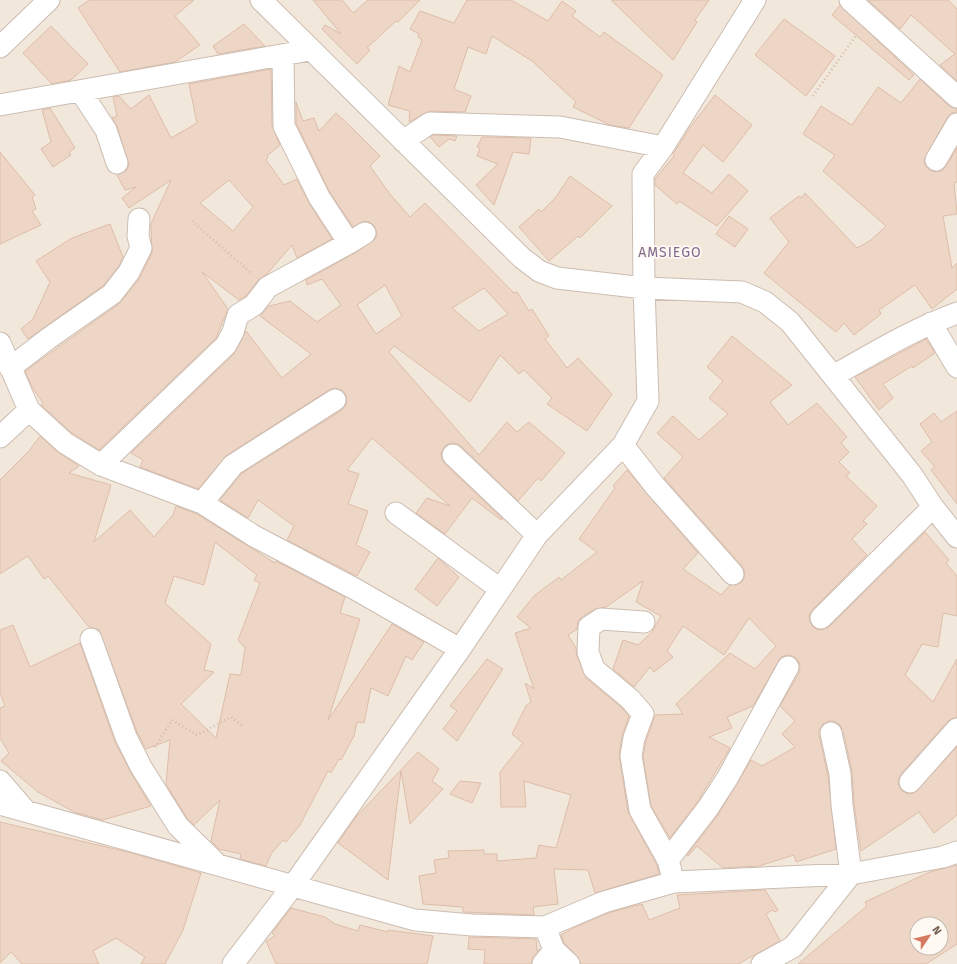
<svg xmlns="http://www.w3.org/2000/svg" width="957" height="964" font-family="'Fira Sans',sans-serif">
<style>
.residential{fill:#f2e7db;fill-rule:evenodd}
.building{fill:#eed6c6;stroke:#debda8;fill-rule:evenodd}
.lines{fill:none;stroke-linecap:round;stroke-linejoin:round}
.minor-casing{stroke:#ccbdb2;stroke-width:23}
.path{stroke:#d3b9a9;stroke-width:2.5;stroke-dasharray:1 3;stroke-linecap:butt}
.minor{stroke:#fff;stroke-width:21}
.labels{text-anchor:middle;stroke-width:3.5;stroke-linejoin:round;paint-order:stroke}
.neighbourhood-label{font-size:14px;letter-spacing:1px;fill:#82698f;stroke:#fef9f2}
</style>
<rect width="100%" height="100%" fill="#fbf5ec"/>
<path class="residential" d="M0,0H957V964H0ZM917,924H941V948H917Z"/>
<path class="building" d="M89,0H194L175,16L200,45L175,62L120,72L78,8Z
M313,0H342L353,13L368,0H420L398,22L396,21L367,48L370,50L357,64L322,29L325,25L341,34Z
M467,0H511L548,21L562,1L576,11L572,16L600,37L604,32L663,75L629,128L610,125L573,107L576,102L532,61L492,36L486,54L468,47L454,89L471,96L465,112L430,111L409,122L410,111L388,105L399,66L410,72L422,40L418,37L419,34L410,29L420,11L454,23Z
M611,0H709L695,20L697,22L673,60Z
M868,0H948L957,9V81L940,65L955,54L911,15L900,29Z
M840,5L914,75L909,80L832,15Z
M784,19L835,56L806,96L755,55Z
M244,24L265,46L218,54L213,46Z
M51,26L88,64L71,80L52,84L23,53Z
M271,69L272,126L280,145L267,156L268,158L266,160L284,185L297,179L309,203L332,239L297,258L292,245L267,274L259,279L246,296L239,300L202,272L228,309L216,338L99,450L72,433L41,405L43,403L32,387L25,371L119,304L139,279L152,253L151,224L171,180L129,208L122,198L136,187L125,190L117,175L126,171L129,165L117,126L112,118L117,116L113,97L119,96L131,109L149,95L171,138L197,123L189,84ZM229,180L253,207L233,231L200,203Z
M920,79L949,106L957,109V112L951,113L947,118L924,160L925,166L930,170L936,172L942,171L946,166L957,148V182L954,183L957,214L943,216L952,268L957,263V289L932,309L915,285L879,310L881,314L854,335L844,323L836,332L764,273L789,242L770,218L799,196L802,198L805,193L857,248L871,240L886,226L823,171L835,155L803,134L821,106L852,125L878,87L901,103Z
M715,95L752,125L723,162L703,145L683,173L712,193L729,174L748,191L717,226L679,201L677,204L655,185V179L674,156L673,154L691,126Z
M296,102L303,121L314,118L319,131L336,113L349,125L380,156L370,166L389,193L410,217L425,203L514,293L517,292L529,311L532,309L549,336L545,339L567,368L578,358L612,394L587,431L547,404L552,398L524,370L519,374L500,355L470,402L394,346L389,352L479,455L507,422L517,432L529,422L565,453L541,481L538,478L518,501L461,446L455,443L449,444L445,446L441,453L442,459L445,464L503,519L501,520L472,498L445,534L416,513L427,498L450,506L372,438L347,470L359,474L348,504L368,511L356,545L370,552L357,576L287,540L294,526L258,500L248,518L220,500L241,474L342,410L346,405L347,399L345,393L341,390L335,388L329,390L227,455L198,489L140,467L143,460L131,453L234,354L246,331L282,378L311,354L260,316L269,306L290,301L317,322L341,305L322,279L307,285L306,280L355,253L376,238L377,233L375,227L370,222L364,221L353,227L329,191L296,123ZM385,285L402,316L376,334L357,305ZM484,288L508,314L479,331L452,308Z
M50,108L75,148L69,152L71,155L53,167L41,149L51,142L42,110Z
M433,135L457,136L455,141L449,139L439,147L430,137Z
M482,137L531,138L529,154L513,152L494,205L476,185L498,164L477,156L480,148L477,147Z
M0,152L35,195L32,197L36,209L32,211L41,225L0,244Z
M570,176L612,206L580,238L578,236L549,261L519,227L539,209L541,212L556,197Z
M729,216L748,229L735,247L716,234Z
M110,224L123,257L119,266L104,285L28,339L21,329L33,319L50,282L36,261L72,238Z
M732,336L792,385L770,402L788,425L817,403L847,437L841,443L849,452L839,462L850,473L846,476L877,506L863,521L867,524L852,539L867,555L813,609L809,615L810,621L812,626L818,630L824,629L829,627L925,532L949,560L946,563L957,576V616L943,613L938,647L922,644L905,675L933,702L957,659V717L948,721L901,774L898,780L899,786L902,791L908,794L914,793L957,747V815L934,833L919,812L861,851L854,804L852,772L843,730L840,725L834,721H829L823,724L819,730V735L828,776L836,849L796,862L794,855L759,866L723,868L697,846L688,856L687,855L718,815L751,760L762,766L795,747L782,734L795,721L780,706L799,673L800,666L798,660L793,656L787,655L781,657L753,706L727,717L732,728L709,737L730,748L698,801L670,838L651,806L643,756L646,741L655,715L683,714L676,704L730,653L755,669L776,646L749,618L724,655L683,626L667,651L673,657L654,672L650,667L634,687L613,669L623,640L638,645L652,632L661,616L636,602L643,581L606,607L595,609L582,617L578,621L577,629L568,635L576,648L577,656L586,678L622,708L629,716L622,736L619,754L628,812L657,865L659,874L595,893L588,870L554,869L558,904L533,907L534,915L463,912V907L423,904L419,876L436,873L434,860L449,858L448,851L484,850V854H497V861L536,858L539,845L556,848L571,795L524,781L526,807H501L500,772L523,743L512,734L526,706L531,702L525,683L534,689L515,633L531,628L517,617L534,596L559,577L561,580L597,552L579,539L615,488L613,486L627,470L698,553L683,569L721,595L730,585L741,583L744,578L745,572L742,566L664,478L683,457L657,433L673,416L699,440L728,414L709,398L723,381L707,367Z
M926,339L935,353L913,368L912,366L883,384L893,398L879,410L855,377Z
M957,411V504L931,470L935,467L921,451L932,442L920,424L934,413L941,422Z
M40,436L59,453L79,466L69,473L111,485L94,542L130,510L154,537L173,515L176,506L197,514L275,563L276,561L345,597L340,613L360,619L328,720L392,624L424,642L412,660L406,656L388,696L371,688L364,723L357,722L354,736L341,760L339,759L331,773L328,771L300,825L286,842L283,840L271,854L266,866L240,859L241,854L219,849L211,841L220,800L194,825L187,818L166,784L170,740L146,749L137,732L99,630L89,627L48,576L44,579L28,556L0,574V480L29,451ZM215,542L257,575L254,580L260,583L238,640L245,648L241,675L230,674L216,738L181,704L214,672L204,670L211,644L165,603L174,576L204,585Z
M438,558L459,577L437,606L415,589Z
M13,625L30,667L80,643L115,742L131,773L151,806L103,820L74,812L38,792L1,761L9,753L0,738V708L5,706L0,693V630Z
M487,659L503,669L457,741L443,729L457,711L450,706Z
M418,752L439,769L432,781L443,789L410,824L401,771L388,880L338,843L356,817Z
M460,781L481,783L472,803L450,794Z
M0,822L132,853L201,873L183,930L165,964H141L145,957L116,938L93,951L99,964H22L11,952L0,963Z
M957,865V944L926,964H798L867,906L865,902L930,872ZM917,924H941V948H917Z
M765,890L778,910L775,912L772,910L766,914L780,941L738,964H581L577,956L564,943L561,935L573,928L608,913L642,904L649,920L680,908L677,895Z
M291,908L325,917L335,924L358,931L360,925L388,932V930L433,936L427,964H276L266,941L275,936L272,933Z
M469,937L536,939L537,951L540,949L533,957L531,964H484L485,950L468,949Z"/>
<g class="lines">
<defs>
<path id="minor" d="M261,0L522,258L539,271L557,278L644,288L742,292L765,302L790,322L912,475L933,507L957,537
M850,0L957,97
M0,47L49,0
M283,55L284,126L319,197L349,243
M81,92L106,130L117,163
M0,105L310,50
M403,141L430,123L560,127L663,147
M936,160L957,124
M931,323L957,367
M0,343L29,410L65,443L101,465L202,503L254,536L355,589L460,649
M10,368L49,338L112,294L129,272L141,248L138,236L139,219
M833,376C874,353 913,329 957,313
M0,437L29,410
M623,445L655,486L733,574
M453,455L537,535
M101,465L226,345L233,332L238,315L254,305L268,287L349,243L365,233
M202,503L233,465L335,400
M396,513L500,589
M821,618L933,507
M644,622L601,619L589,627L588,652L594,669L630,699L643,714L634,738L631,756L640,810L668,860
M91,639L126,737L141,767L178,826L215,862
M0,781L25,810
M910,782L957,729
M0,804L415,920L472,925L545,927L604,902L674,882L851,874L842,805L840,774L831,733
M671,871L668,860L708,808L728,777L788,667
M554,950L569,964
M233,964L292,887L460,649L537,535L623,445L648,401L644,288L643,174L663,147L755,0
M543,964L554,950L545,927
M762,964L793,947L851,874L943,857L957,852"/>
</defs>
<use href="#minor" class="minor-casing"/>
<path class="path" d="M813,96L857,34
M192,221L252,274
M155,747L172,720L197,735L231,717L242,725"/>
<use href="#minor" class="minor"/>
</g>
<g class="labels">
<g class="neighbourhood-label">
<text x="670" y="257">AMSIEGO</text>
</g>
</g>
<g transform="translate(929 936) rotate(55)"><circle r="19" fill="#fef9f2" stroke="#c7bbb2"/>
<path d="M0-3L7 15L0 10L-7 15Z" fill="#d7795f"/>
<text y="-6" font-size="11" font-weight="bold" text-anchor="middle" fill="#745d51">N</text>
</g>
</svg>
